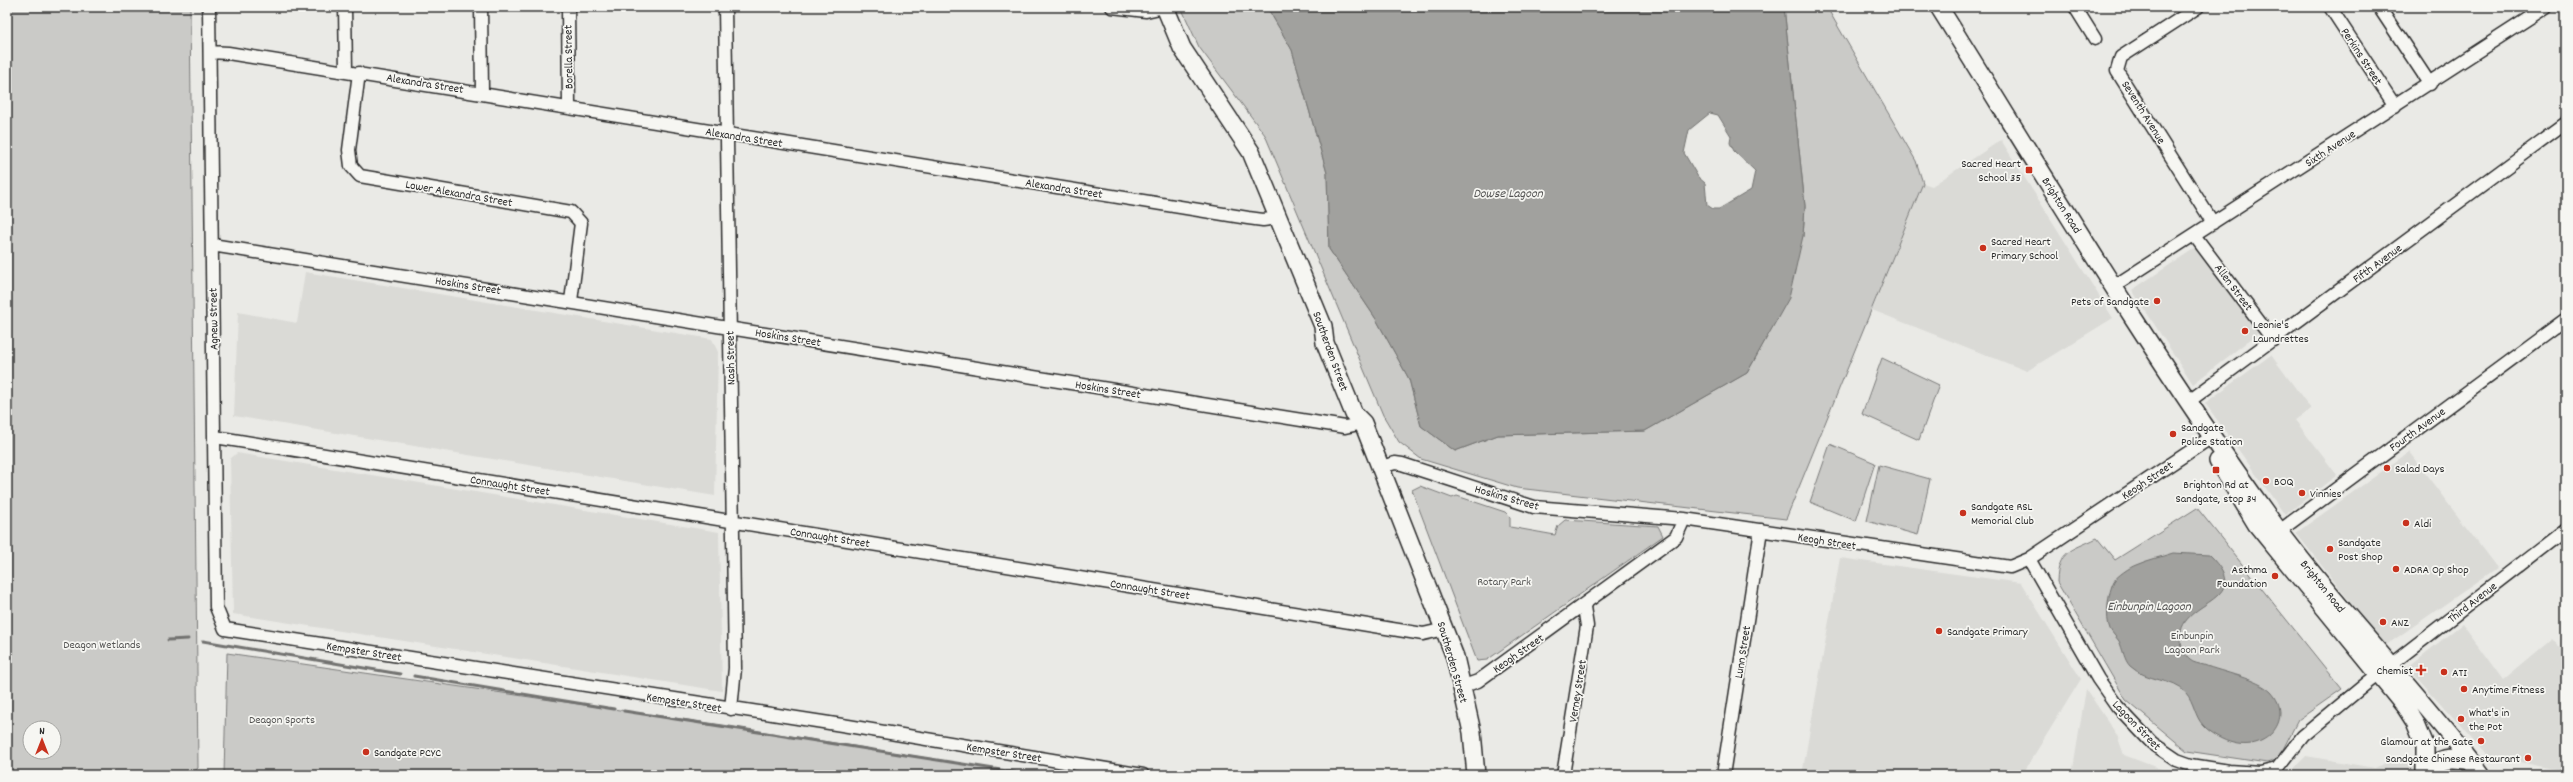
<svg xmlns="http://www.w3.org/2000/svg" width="2573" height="782" font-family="Dekko,sans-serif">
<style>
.built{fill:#dadad6}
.green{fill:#cacac7;stroke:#7a7a79;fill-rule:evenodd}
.water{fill:#a1a19e;stroke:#727270;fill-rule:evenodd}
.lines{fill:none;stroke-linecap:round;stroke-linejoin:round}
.stream{stroke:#727270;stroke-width:3}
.street-casing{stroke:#2b2b2b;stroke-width:15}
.secondary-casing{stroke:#2b2b2b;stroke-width:20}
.street{stroke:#f6f6f2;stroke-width:12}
.secondary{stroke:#f6f6f2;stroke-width:17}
.poi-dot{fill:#c8321e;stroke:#f6f6f2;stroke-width:1.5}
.labels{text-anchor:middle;stroke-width:3.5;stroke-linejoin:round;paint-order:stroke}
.street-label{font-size:12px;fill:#2b2b2b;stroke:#f6f6f2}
.poi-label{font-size:12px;fill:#2b2b2b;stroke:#f6f6f2;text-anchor:start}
.park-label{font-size:12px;fill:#535352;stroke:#f6f6f2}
.water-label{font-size:13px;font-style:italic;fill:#545453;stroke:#f6f6f2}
</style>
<rect width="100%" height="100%" fill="#eaeae6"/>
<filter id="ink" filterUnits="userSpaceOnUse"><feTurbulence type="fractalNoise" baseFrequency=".025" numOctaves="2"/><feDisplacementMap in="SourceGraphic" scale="8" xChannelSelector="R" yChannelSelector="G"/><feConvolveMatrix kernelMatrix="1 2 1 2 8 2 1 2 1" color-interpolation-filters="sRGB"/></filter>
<g filter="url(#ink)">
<path class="built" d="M2001,140L2113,318L2027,371L1872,310L1923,183L1932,186Z
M2198,246L2261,331L2193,384L2132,290Z
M305,272L712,339L718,352L715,496L234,416L238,312L297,323Z
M2271,355L2311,409L2295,420L2337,475L2285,515L2205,403Z
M2409,452L2497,568L2385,646L2296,533Z
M237,453L719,532L722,691L233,614L230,459Z
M1840,558L2021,583L2081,679L2022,775H1802Z
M2462,624L2503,680L2552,639L2566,654V762L2558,770L2487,755L2408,667Z
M2086,689L2117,735L2124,755L2176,775H2072Z
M2306,756L2375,768L2398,756L2423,761L2421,775H2287Z"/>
<path class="green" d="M7,7H190L198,768L190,775H7ZM30,728H54V752H30Z
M1181,7H1267L1292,50L1327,173L1329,249L1376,319L1409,379L1421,426L1455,451L1498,435L1645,431L1747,373L1764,342L1803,236L1805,206L1784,7H1836L1829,11L1916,161L1923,183L1786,519L1517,488L1421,459L1399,442L1383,415L1265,135L1199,47Z
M1882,358L1939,385L1919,440L1862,414Z
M1830,444L1875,463L1856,521L1810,502Z
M1879,465L1930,479L1918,535L1867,521Z
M1420,486L1452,498L1457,496L1505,512L1510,517V527L1555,535L1558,526L1565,520L1658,526L1663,536L1487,660L1477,661L1412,490Z
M2197,508L2342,689L2298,720L2278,759L2267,763L2187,751L2126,700L2057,582C2058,550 2071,551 2097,538L2115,560Z
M227,653L723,725L1033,775H224Z
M2451,768L2467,775H2440Z"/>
<path class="water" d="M1267,7H1784L1805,206L1803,236L1789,298L1747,373L1645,431L1498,435L1455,451L1421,426L1409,379L1376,319L1329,249L1327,173L1292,50ZM1710,113L1718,115L1731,136L1730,143L1734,151L1755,171L1751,190L1719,209H1713L1707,205L1705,183L1698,177L1684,153L1689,130Z
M2173,553L2209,555C2259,604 2174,599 2181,641C2181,647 2185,656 2190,660C2193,663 2200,664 2204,665C2222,672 2258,679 2271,692C2295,718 2267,752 2234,743C2225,741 2210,733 2203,725C2195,717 2194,702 2186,693C2173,678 2147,682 2130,666C2124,660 2123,649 2119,641C2116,637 2112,633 2110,629C2105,618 2108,592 2114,581C2117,576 2130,567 2136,565C2147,560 2161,557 2173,553Z"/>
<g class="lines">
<path class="stream" d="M168,640L188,639
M203,641L400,674
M414,676L614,709
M624,711L1033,775"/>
<defs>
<path id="street" d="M209,7L216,607L225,629L842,725L1143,775
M345,7L346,71
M481,7L482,92
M568,7L569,106
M725,7L735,668L731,709
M1112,7L1146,11L1164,7
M2075,7L2095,39
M2198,7L2121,57L2117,71L2213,223
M2330,7L2395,106
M2379,7L2430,84
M210,52L228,53L1248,218L1263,220L1279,218
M359,73L349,150L351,166L360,176L571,212L581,223L571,301
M2194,235L2273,340
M212,245L1345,427L1363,423
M2113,287L2546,7
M2188,402L2566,123
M215,437L1423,634L1445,629
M1381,467L1395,463L1402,464L1534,507L1684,519L2010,567L2029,559L2213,436
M2274,535L2566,319
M2029,559L2098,679L2117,706L2152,743L2177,760L2191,765L2229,771L2260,773L2277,769L2303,736L2367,683L2566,529
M1461,687L1478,681L1676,537L1684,519
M1563,775L1587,626L1584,607
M1723,775L1761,530
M2564,775L2566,773"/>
<path id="secondary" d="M1165,7L1182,48L1251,152L1323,326L1325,343L1354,414L1363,423L1455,657L1472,732L1476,775
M1939,7C2046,178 2149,352 2268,516C2334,607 2414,686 2481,775
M2218,461L2257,525L2406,708L2415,722L2425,746V775
M2427,775C2438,757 2451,757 2470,761"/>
</defs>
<use href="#street" class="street-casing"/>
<use href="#secondary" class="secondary-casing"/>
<use href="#street" class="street"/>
<use href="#secondary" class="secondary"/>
</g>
</g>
<g class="poi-dot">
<rect x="2025" y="166" width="8" height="8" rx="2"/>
<circle cx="1983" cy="248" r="4"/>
<circle cx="2157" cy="301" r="4"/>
<circle cx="2245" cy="331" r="4"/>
<circle cx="2173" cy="434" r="4"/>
<circle cx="2387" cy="468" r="4"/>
<rect x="2212" y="466" width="8" height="8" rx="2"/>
<circle cx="2266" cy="481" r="4"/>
<circle cx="2302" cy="493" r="4"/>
<circle cx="1963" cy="513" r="4"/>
<circle cx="2406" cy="523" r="4"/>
<circle cx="2330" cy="549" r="4"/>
<circle cx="2396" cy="569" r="4"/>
<circle cx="2275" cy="576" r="4"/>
<circle cx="2383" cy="622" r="4"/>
<circle cx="1939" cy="631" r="4"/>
<path d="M2419 664h4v4h4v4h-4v4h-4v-4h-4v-4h4z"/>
<circle cx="2444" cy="672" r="4"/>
<circle cx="2464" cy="689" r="4"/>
<circle cx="2461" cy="719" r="4"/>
<circle cx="2481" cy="741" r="4"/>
<circle cx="366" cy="752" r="4"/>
<circle cx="2528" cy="758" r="4"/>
</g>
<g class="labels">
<g class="street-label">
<text transform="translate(2362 56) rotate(57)" y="4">Perkins Street</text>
<text transform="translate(568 57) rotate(-91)" y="4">Borella Street</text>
<text transform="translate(425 83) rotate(9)" y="4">Alexandra Street</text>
<text transform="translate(2144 112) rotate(58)" y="4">Seventh Avenue</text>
<text transform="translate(744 137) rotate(9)" y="4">Alexandra Street</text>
<text transform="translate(2330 148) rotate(-33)" y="4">Sixth Avenue</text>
<text transform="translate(1064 188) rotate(9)" y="4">Alexandra Street</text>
<text transform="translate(459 193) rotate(10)" y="4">Lower Alexandra Street</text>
<text transform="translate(2062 205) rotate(58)" y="4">Brighton Road</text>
<text transform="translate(2377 263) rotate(-36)" y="4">Fifth Avenue</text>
<text transform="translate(468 285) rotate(9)" y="4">Hoskins Street</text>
<text transform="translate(2234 287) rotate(53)" y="4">Allen Street</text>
<text transform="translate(213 319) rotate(-91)" y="4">Agnew Street</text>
<text transform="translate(788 337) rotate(9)" y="4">Hoskins Street</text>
<text transform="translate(1331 351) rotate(70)" y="4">Southerden Street</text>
<text transform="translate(730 358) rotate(-91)" y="4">Nash Street</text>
<text transform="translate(1108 389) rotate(9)" y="4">Hoskins Street</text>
<text transform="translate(2417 429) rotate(-36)" y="4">Fourth Avenue</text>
<text transform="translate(2147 480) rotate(-34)" y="4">Keogh Street</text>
<text transform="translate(510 485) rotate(9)" y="4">Connaught Street</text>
<text transform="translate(1507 497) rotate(16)" y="4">Hoskins Street</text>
<text transform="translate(830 537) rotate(9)" y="4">Connaught Street</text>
<text transform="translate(1827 541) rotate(9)" y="4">Keogh Street</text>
<text transform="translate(2323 586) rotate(51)" y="4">Brighton Road</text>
<text transform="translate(1150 589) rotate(9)" y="4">Connaught Street</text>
<text transform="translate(2472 602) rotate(-38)" y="4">Third Avenue</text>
<text transform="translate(364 651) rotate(9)" y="4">Kempster Street</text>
<text transform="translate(1742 652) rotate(-81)" y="4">Lunn Street</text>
<text transform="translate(1518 653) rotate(-35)" y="4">Keogh Street</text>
<text transform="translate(1453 662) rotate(74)" y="4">Southerden Street</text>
<text transform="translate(1577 691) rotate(-81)" y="4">Verney Street</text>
<text transform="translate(684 702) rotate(9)" y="4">Kempster Street</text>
<text transform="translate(2137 725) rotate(46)" y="4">Lagoon Street</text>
<text transform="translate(1004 752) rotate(9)" y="4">Kempster Street</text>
</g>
<g class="poi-label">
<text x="2021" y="167" text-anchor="end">Sacred Heart<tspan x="2021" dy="14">School 35</tspan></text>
<text x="1991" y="245">Sacred Heart<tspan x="1991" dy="14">Primary School</tspan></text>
<text x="2149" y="305" text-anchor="end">Pets of Sandgate</text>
<text x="2253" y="328">Leonie's<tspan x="2253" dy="14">Laundrettes</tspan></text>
<text x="2181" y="431">Sandgate<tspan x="2181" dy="14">Police Station</tspan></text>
<text x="2395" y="472">Salad Days</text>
<text x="2274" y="485">BOQ</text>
<text x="2216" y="488" text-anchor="middle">Brighton Rd at<tspan x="2216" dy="14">Sandgate, stop 34</tspan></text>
<text x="2310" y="497">Vinnies</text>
<text x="1971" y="510">Sandgate RSL<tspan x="1971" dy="14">Memorial Club</tspan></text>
<text x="2414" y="527">Aldi</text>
<text x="2338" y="546">Sandgate<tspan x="2338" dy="14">Post Shop</tspan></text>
<text x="2267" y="573" text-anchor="end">Asthma<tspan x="2267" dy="14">Foundation</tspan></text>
<text x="2404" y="573">ADRA Op Shop</text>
<text x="2391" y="626">ANZ</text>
<text x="1947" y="635">Sandgate Primary</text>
<text x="2413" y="674" text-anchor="end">Chemist</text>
<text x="2452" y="676">ATI</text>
<text x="2472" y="693">Anytime Fitness</text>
<text x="2469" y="716">What's in<tspan x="2469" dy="14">the Pot</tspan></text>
<text x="2473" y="745" text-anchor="end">Glamour at the Gate</text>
<text x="374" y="756">Sandgate PCYC</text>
<text x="2520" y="762" text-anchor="end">Sandgate Chinese Restaurant</text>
</g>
<g class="park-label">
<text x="1504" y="585">Rotary Park</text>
<text x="2192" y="639">Einbunpin<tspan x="2192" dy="14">Lagoon Park</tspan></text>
<text x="102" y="648">Deagon Wetlands</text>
<text x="282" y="723">Deagon Sports</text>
</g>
<g class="water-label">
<text x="1508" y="197">Dowse Lagoon</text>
<text x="2149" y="610">Einbunpin Lagoon</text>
</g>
</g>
<rect width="2573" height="782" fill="none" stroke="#f6f6f2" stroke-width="24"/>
<rect x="12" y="12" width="2549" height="758" fill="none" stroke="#2b2b2b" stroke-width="1.5" filter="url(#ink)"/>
<g transform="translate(42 740)"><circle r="19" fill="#f6f6f2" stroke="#a5a5a2"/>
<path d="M0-3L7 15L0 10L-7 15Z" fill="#c8321e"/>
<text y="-6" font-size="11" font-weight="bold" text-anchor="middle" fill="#2b2b2b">N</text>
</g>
</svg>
